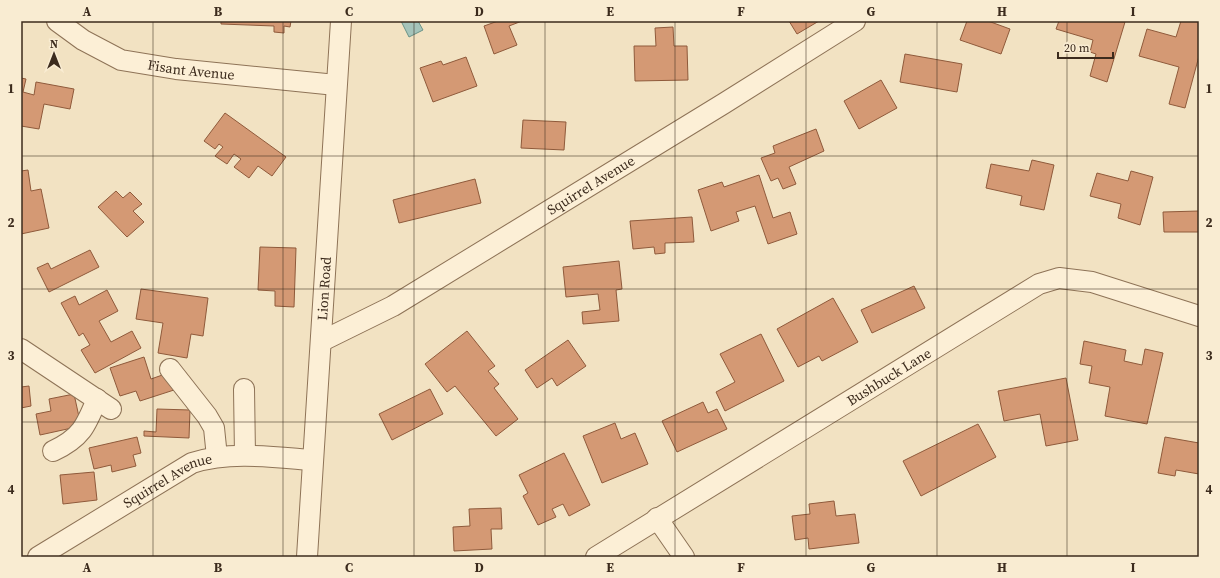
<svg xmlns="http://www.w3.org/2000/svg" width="1220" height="578" font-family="'Source Serif 4',serif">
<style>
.water{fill:#a5c4ba;stroke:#6a9488}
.building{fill:#d49974;stroke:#8f5a3b}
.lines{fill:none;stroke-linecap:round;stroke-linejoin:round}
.minor-casing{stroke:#8e7357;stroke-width:22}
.minor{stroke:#fcefd6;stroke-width:20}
.grid{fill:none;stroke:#3c2b1d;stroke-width:1;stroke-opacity:0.55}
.labels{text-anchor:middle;stroke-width:3;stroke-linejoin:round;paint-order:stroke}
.street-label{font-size:14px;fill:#3c2b1d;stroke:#f9ecd2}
.neatline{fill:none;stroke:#3c2b1d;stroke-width:1.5}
.grid-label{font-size:13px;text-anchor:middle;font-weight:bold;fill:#3c2b1d}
</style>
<rect width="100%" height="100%" fill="#f2e2c2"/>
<path class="water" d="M401,21H418L423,30L409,37Z"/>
<path class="building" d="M221,21H291L290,27L284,26V33L274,32V26L221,24Z
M498,21H522L509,26L517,45L494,54L484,26Z
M789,21H819L797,34Z
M967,21H988L1010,29L1001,54L960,40Z
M1059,21L1125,22L1107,82L1090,76L1096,54L1090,52L1093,40L1056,29Z
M1181,21H1199V56L1185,108L1169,104L1179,67L1139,56L1147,29L1176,37Z
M673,27L674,46H687L688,80L635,81L634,46H656L655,28Z
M905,54L962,64L957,92L900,82Z
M466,57L477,86L433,102L420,68L441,61L443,65Z
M21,78L26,79L23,92L34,95L36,82L74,89L70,109L44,104L39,129L21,126Z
M881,80L897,108L859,129L844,101Z
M225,113L286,157L272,176L258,166L249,178L234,167L241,159L234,154L227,164L215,156L223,147L219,144L215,149L204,141Z
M523,120L566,122L564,150L521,148Z
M816,129L824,151L789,167L796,184L783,189L778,178L771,181L761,158L775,153L773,146Z
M1032,160L1054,165L1044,210L1020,205L1022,196L986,188L991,164L1029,171Z
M28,170L31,191L41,189L49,228L21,234V171Z
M1131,171L1153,177L1140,225L1118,218L1121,204L1090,196L1097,173L1128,181Z
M759,175L773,218L790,212L797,234L768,244L755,206L736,212L739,221L711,231L698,190L722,182L724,187Z
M475,179L481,203L399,223L393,200Z
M116,191L123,198L130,192L142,204L133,211L144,222L127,237L98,207Z
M1199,211V232H1164L1163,212Z
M692,217L694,242L665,243V253L655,254L654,247L633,249L630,221Z
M260,247L296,248L294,307L275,306V291L258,290Z
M90,250L99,267L49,292L37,268L48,263L51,269Z
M619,261L622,289L616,290L619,321L583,324L582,312L600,310L598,294L566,297L563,267Z
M914,286L925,308L872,333L861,310Z
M141,289L208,298L203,336L191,334L187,358L158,353L163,323L136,319Z
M107,290L118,311L99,321L111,342L132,331L141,348L95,373L81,350L90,345L83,333L79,336L61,303L75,296L79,305Z
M833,298L858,342L822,361L819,356L798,367L777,329Z
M467,331L495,366L488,371L499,384L494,388L518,419L496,436L455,386L447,392L425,364Z
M761,334L784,381L725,411L716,392L735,382L720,354Z
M568,340L586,366L557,386L552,378L537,388L525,370Z
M1084,341L1126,350L1124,361L1142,365L1145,349L1163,353L1147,424L1105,416L1110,387L1089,383L1092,366L1080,364Z
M144,357L151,379L168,373L174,390L140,401L136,391L120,396L110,368Z
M1066,378L1078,440L1046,446L1040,414L1004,421L998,391Z
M29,386L31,406L21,408V387Z
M430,389L443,414L392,440L379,414Z
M74,394L81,426L40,435L36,414L51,411L49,399Z
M703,402L708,413L717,409L727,429L677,452L662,421Z
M157,409L190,410L189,438L144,436V431L156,432Z
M615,423L621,439L635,433L648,464L602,483L583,436Z
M978,424L996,457L921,496L903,461Z
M137,437L141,453L133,455L136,466L112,472L111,465L94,469L89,448Z
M1165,437L1199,443V474L1176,470L1175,476L1158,473Z
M564,453L590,505L569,516L563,504L552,509L556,517L538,525L523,496L528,493L519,475Z
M94,472L97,500L63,504L60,475Z
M834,501L836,516L855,514L859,543L809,549L808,538L795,540L792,516L810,514L809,504Z
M501,508L502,529H491L492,549L454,551L453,527L470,526L469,509Z"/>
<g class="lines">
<defs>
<g id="minor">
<path id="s1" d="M57,21L83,40L121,60L176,69L336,85"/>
<path id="s2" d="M322,341L393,306L723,104L855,21"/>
<path d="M21,349L111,409"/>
<path d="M170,369L207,416L214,428L217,457"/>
<path d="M244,389L245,455"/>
<path d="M53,451C81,438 86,426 97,399"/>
<path d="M657,518L684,557"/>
<path id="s3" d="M38,557L192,463C230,451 273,457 312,460"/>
<path id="s4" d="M307,557L341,21"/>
<path id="s5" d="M596,557L1039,284L1059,278L1092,282L1199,316"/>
</g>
</defs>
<use href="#minor" class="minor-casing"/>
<use href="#minor" class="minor"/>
</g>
<path class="grid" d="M153,21V557M283,21V557M414,21V557M545,21V557M675,21V557M806,21V557M937,21V557M1067,21V557M21,156H1199M21,289H1199M21,422H1199"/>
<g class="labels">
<g class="street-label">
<text dy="5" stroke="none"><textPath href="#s1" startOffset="146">Fisant Avenue</textPath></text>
<text dy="5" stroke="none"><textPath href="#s2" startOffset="311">Squirrel Avenue</textPath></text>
<text dy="5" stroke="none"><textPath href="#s4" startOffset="269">Lion Road</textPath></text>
<text dy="5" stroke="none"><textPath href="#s5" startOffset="344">Bushbuck Lane</textPath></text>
<text dy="5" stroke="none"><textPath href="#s3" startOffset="151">Squirrel Avenue</textPath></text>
</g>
</g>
<rect width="1220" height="578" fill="none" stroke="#f9ecd2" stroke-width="44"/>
<g transform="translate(54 54)" stroke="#f9ecd2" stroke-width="3" paint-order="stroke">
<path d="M0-3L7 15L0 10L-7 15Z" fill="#3c2b1d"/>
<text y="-6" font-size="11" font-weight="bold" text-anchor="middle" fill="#3c2b1d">N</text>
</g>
<path d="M1058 52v6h55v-6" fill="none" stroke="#3c2b1d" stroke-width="2"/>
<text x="1064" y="52" font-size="12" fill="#3c2b1d" stroke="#f9ecd2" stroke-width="3" paint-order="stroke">20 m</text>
<rect x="22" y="22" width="1176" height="534" class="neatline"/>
<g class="grid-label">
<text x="87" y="16">A</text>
<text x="218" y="16">B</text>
<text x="349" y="16">C</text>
<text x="479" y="16">D</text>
<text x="610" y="16">E</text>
<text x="741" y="16">F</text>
<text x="871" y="16">G</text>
<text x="1002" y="16">H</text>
<text x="1133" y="16">I</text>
<text x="11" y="93">1</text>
<text x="1209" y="93">1</text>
<text x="11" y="227">2</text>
<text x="1209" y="227">2</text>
<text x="11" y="360">3</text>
<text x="1209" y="360">3</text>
<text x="11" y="494">4</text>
<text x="1209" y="494">4</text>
<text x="87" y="572">A</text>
<text x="218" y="572">B</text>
<text x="349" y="572">C</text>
<text x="479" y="572">D</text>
<text x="610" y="572">E</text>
<text x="741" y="572">F</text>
<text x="871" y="572">G</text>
<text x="1002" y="572">H</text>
<text x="1133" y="572">I</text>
</g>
</svg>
